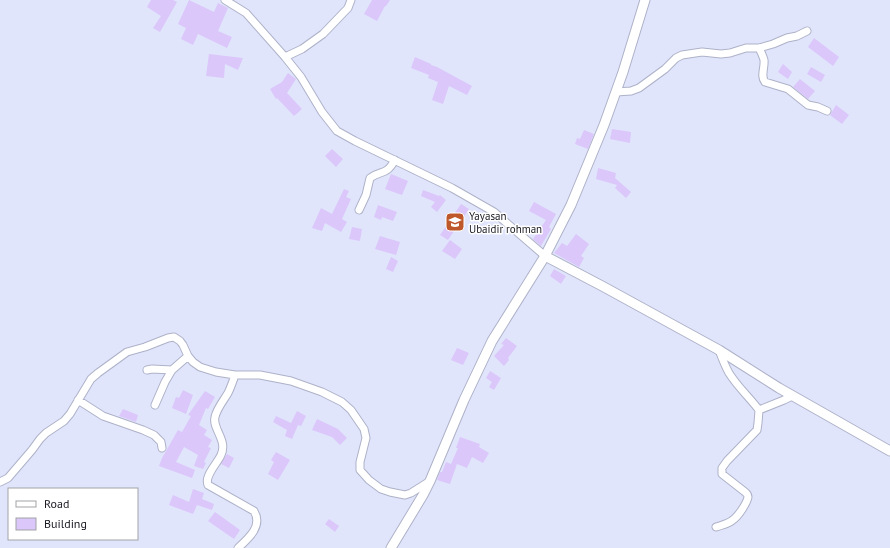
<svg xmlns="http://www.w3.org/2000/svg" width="890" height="548" font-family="'PT Sans',sans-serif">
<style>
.building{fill:#dbc7fa}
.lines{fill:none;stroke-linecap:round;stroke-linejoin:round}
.minor-casing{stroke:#aeb2c8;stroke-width:9}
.tertiary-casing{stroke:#aeb2c8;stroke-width:11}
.minor{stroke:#fff;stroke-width:7}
.tertiary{stroke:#fff;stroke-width:9}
.labels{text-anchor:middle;stroke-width:3;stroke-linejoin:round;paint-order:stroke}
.poi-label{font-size:11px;fill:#171820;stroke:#fff;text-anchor:start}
</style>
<rect width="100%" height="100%" fill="#e0e5fc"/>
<path class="building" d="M151,0H173L177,2L160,32L153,28L161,16L147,7Z
M189,0L214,12L218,3L228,8L218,31L232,37L227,48L198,34L193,45L181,39L186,28L178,24Z
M372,0H390L386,6H385L377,21L364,14Z
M814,38L839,57L833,66L808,47Z
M209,54L243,58L238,70L225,64L224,78L206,76Z
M415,57L431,64V65L437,67L472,86L467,95L449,86L443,104L432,100L438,82L428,78L429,75L411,68Z
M783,64L792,72L788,79L778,72Z
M811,67L825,75L821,82L807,74Z
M288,73L296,79L287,93L302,109L294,116L277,98L276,99L270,89L282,82Z
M800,79L815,91L808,99L793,87Z
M836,105L849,115L842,124L830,115Z
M612,129L631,132L630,143L610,139Z
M584,130L594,134L588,149L575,144L577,138L580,139Z
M332,149L343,159L336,167L325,156Z
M598,168L616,173L615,178L631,192L626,198L615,188L617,185L596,179Z
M391,174L408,181L402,195L385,189Z
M344,189L349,191L346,197L351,199L342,219L347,222L341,232L325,223L322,231L312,228L321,208L332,214Z
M423,190L439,196L440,195L446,200L437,212L431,207L435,202L421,196Z
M534,202L556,214L549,227L551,229L541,246L533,239L546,220L529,211Z
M461,204L469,209L448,240L440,235Z
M378,205L397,212L393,221L382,217L381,220L374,217Z
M352,227L362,229L360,241L349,239Z
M576,234L589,244L581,256L584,258L579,267L554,253L562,243L567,246Z
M380,236L400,242L396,255L375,249Z
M450,240L462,249L455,259L442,251Z
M391,257L398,261L393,272L386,269Z
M554,269L566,276L561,284L550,276Z
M506,338L517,346L508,358L509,360L504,366L494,356L504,345L501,344Z
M457,348L469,353L463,365L451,360Z
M490,371L501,378L494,390L489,387L492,382L486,378Z
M183,390L193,395L186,414L172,408L176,397L179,398Z
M205,391L215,397L208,409L206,408L199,425L207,430L204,435L212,440L208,447L211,448L204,462L206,463L203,469L194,466L198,455L184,447L176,462L195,470L192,478L159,466L162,458L178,430L182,432L191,416L188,415Z
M123,409L138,415L136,422L119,416Z
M297,411L306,416L301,426L298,425L292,439L285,436L287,430L273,422L276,416L291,423Z
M317,419L338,429L347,438L340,445L332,437L312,430Z
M460,437L480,444L479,447L489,453L483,463L472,457L467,468L457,464L450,484L437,480L440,472H442L446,462L451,464L458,448H456Z
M276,452L290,460L278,480L268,474L274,462L271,460Z
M227,454L234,458L229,468L221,464Z
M193,489L204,493L202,499L214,504L212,510L197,505L193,514L169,505L173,495L189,502Z
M215,512L240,530L234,539L208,521Z
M329,519L339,526L335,532L325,524Z"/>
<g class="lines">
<defs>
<path id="minor" d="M225,0L246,13L285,57L301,77L322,112L337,131L355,141L452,188L494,212L545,256
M759,48C761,52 763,56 764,60C765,68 760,76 765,82L788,89L808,105L818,107L827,111
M285,57L302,49L323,34L348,8L351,0
M616,92L631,91L639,88L665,69L676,58L682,55L702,52L721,54L730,53L746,48H759L773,44L787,38L797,36L807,31
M359,210L366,195L370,178C382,169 385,177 395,160
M719,350C722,358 725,366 729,373C737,386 749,397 759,410
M147,370L152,369L172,370
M235,375C233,381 231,387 228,393C224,400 217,408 215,417C212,429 228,440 221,455C217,464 204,476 208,485L254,511C263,526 249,538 238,548
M78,400L103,416L143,430L154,435L161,442L162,448
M155,405L165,382L172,370L188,356
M0,482L8,478L32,450L40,439L46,433L64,421L70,414L91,379L98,373L127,352L145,347L168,338L174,337L180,341L183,345L188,356L193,362L200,367L216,372L235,375H260L291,381L322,392L342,402L351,410L364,429L366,438L360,462V470L369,480L381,489L390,492L405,495L411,493L430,481
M716,527C722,525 729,524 734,519C739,515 747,503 748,497C748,494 747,494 745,492L722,474V468L727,461L757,430L758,423L759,410L784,400L792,396"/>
<path id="tertiary" d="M545,256L604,287L719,350L779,388L890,451
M391,548L423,495L430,481L464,400L492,341L545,256L571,205L604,125L623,72L645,0"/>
</defs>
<use href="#minor" class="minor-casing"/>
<use href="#tertiary" class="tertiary-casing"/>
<use href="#minor" class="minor"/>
<use href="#tertiary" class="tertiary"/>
</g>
<defs>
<symbol id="school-square" viewBox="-11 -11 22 22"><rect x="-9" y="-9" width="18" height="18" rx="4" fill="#be582a" stroke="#fff"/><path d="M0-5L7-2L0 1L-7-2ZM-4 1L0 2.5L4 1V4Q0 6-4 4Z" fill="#fff"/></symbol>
</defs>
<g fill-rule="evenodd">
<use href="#school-square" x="444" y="211" width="22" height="22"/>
</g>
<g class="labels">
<g class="poi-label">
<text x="469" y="220">Yayasan<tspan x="469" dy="13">Ubaidir rohman</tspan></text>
</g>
</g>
<rect x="8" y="488" width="130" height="52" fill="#ffffff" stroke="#a2a3a6"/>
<rect x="16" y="501" width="20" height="6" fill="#ffffff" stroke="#a2a3a6"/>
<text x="44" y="508" font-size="12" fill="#171820">Road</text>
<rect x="16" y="518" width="20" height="12" fill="#dbc7fa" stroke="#a2a3a6"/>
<text x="44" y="528" font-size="12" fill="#171820">Building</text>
</svg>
